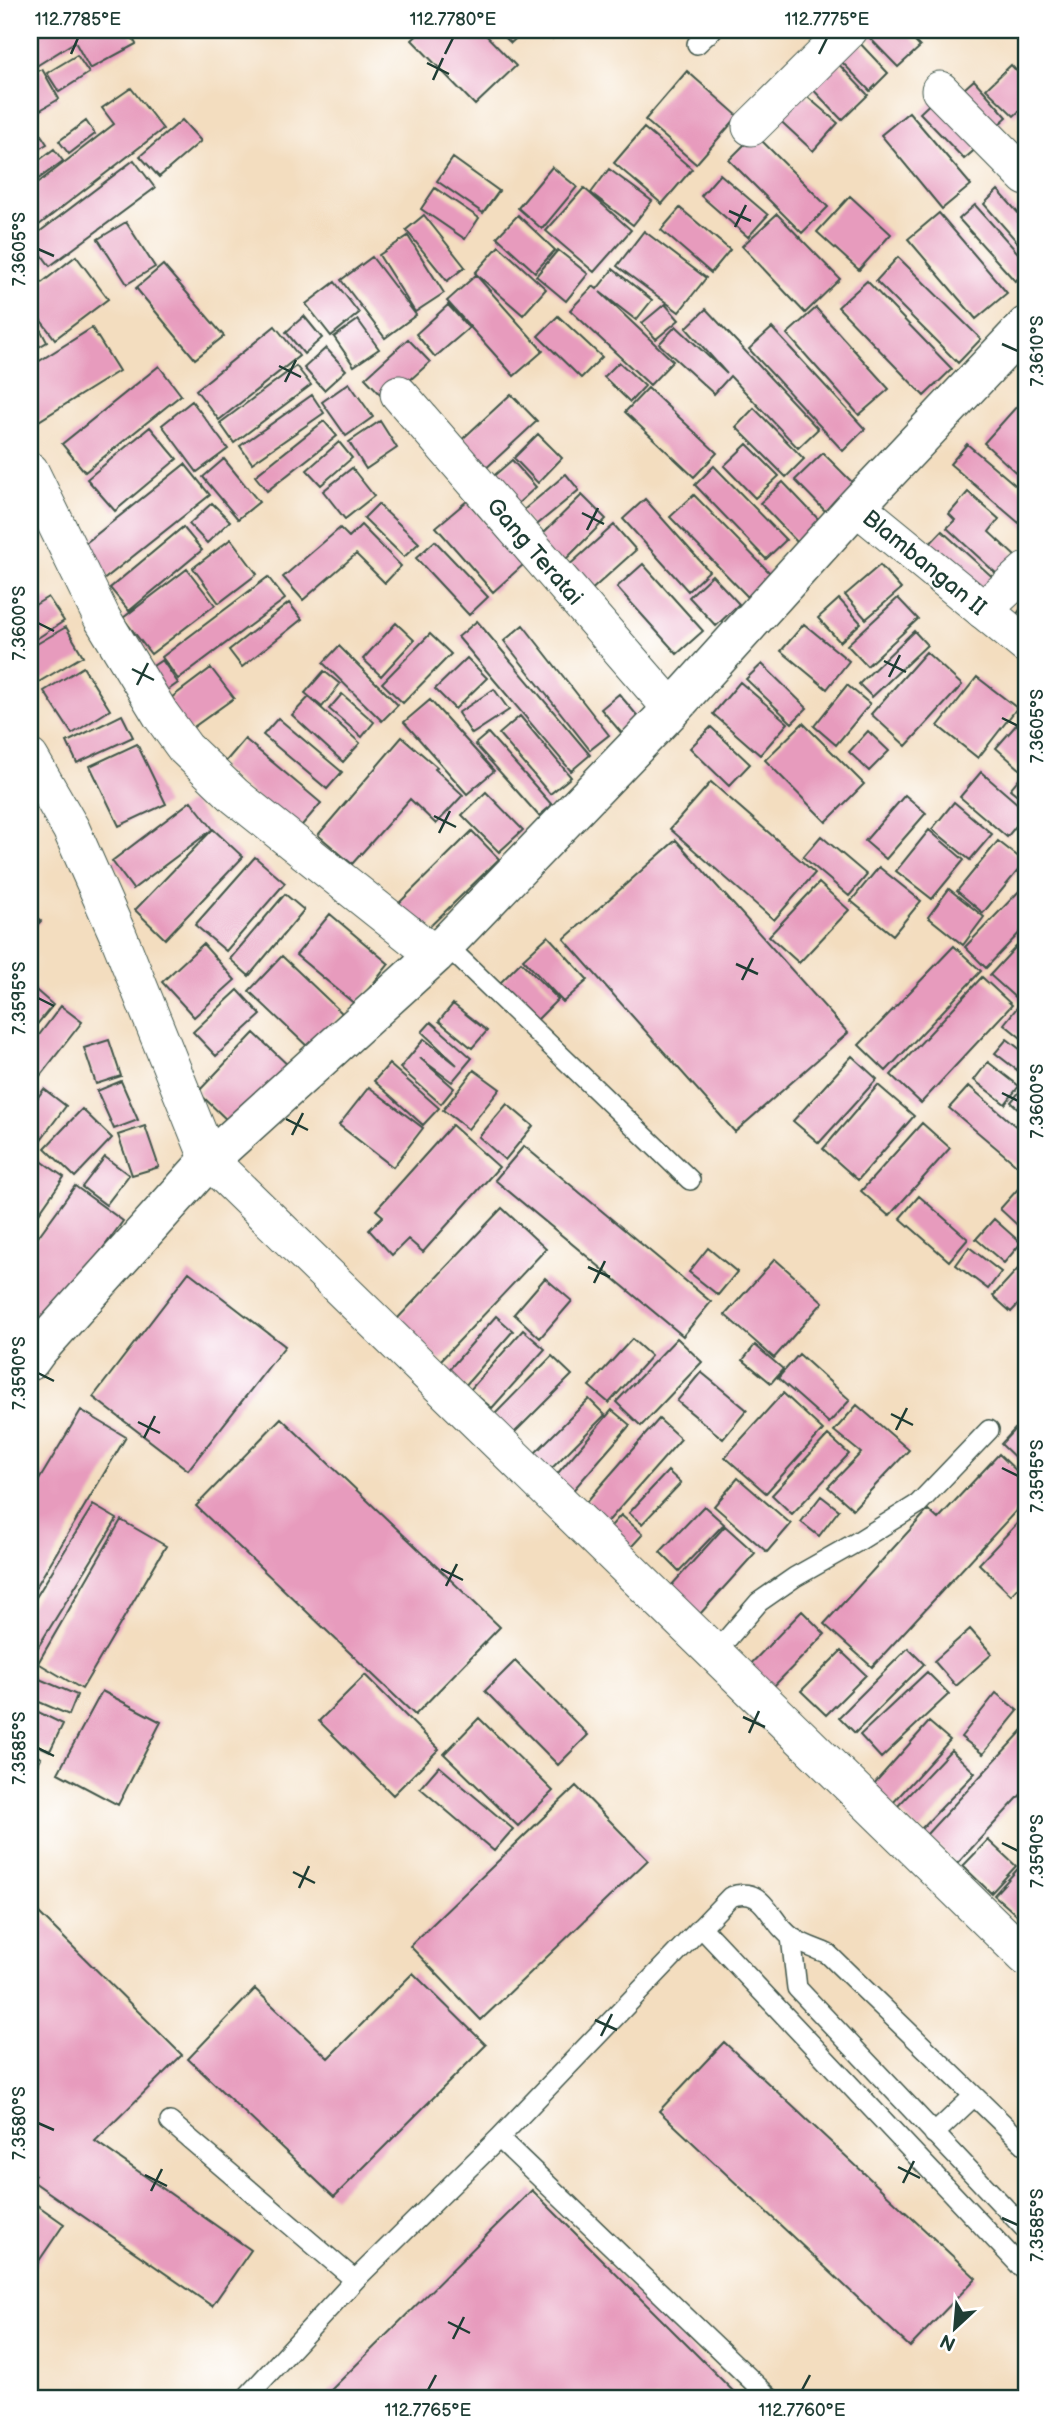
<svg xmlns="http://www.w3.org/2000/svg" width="1056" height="2429" font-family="'Balsamiq Sans',sans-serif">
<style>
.building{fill:#e79bbd}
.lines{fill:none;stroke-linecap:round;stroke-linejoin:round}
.lane-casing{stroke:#3f5549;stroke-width:22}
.street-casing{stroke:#3f5549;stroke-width:39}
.secondary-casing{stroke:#3f5549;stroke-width:41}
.lane{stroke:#fff;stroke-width:19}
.street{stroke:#fff;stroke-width:37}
.secondary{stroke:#fff;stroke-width:38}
.ticks{fill:none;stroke:#1f3d34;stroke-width:2.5}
.labels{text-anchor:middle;stroke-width:6;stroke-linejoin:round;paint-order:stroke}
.street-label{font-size:23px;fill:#1f3d34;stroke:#fff}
.neatline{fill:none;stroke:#1f3d34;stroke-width:2.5}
.ticks-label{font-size:18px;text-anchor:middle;fill:#1f3d34}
</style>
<rect width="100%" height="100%" fill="#fff"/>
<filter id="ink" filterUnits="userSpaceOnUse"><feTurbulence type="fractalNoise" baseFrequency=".0143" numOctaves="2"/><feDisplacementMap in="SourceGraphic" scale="14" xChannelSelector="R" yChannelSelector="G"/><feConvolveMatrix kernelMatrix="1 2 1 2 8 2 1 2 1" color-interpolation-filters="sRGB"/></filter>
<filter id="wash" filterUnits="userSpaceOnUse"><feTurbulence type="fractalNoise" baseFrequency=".00686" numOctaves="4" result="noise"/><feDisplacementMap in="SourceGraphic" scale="28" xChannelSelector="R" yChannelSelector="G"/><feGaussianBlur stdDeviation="1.57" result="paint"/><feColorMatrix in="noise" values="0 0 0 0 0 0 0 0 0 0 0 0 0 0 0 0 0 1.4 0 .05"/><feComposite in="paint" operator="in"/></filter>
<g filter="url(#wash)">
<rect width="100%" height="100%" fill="#f3ddbf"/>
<g id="blocks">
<path class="building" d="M39,30H128L136,44L90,69L75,42L30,70V35Z
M423,30H481L516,66L475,105L412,40Z
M497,30H525L511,43Z
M542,30H561L552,39Z
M862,30H904L920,47L898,67Z
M856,39L888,73L870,91L837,57Z
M77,55L89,73L59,92L47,73Z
M830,55L868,95L842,120L804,80Z
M1011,65L1026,81V105L1014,116L986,89Z
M42,69L59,99L30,116V76Z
M687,71L738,116L696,164L645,120Z
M974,80L1007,117L987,135L954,98Z
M131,88L163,129L30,232V189L114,124L102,108Z
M797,88L838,123L813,151L773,114Z
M940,94L985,141L964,159L920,113Z
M909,112L971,185L942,209L881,135Z
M30,118L47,144L30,154Z
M182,120L201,141L159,177L140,156Z
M86,121L95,134L69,154L59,141Z
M644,128L692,169L662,204L614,163Z
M755,134L828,207L802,233L729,160Z
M54,149L63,161L30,185V167Z
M453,158L499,191L483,213L437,181Z
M134,160L155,188L50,266L30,239Z
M552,167L577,187L542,229L518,208Z
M609,169L652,201L633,225L591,193Z
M720,174L768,215L748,237L701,196Z
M435,188L479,218L465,239L421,209Z
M584,188L631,230L594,272L546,231Z
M998,190L1026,222V252L984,204Z
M850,196L891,234L859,270L817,232Z
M975,205L1026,262V272L1015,281L959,219Z
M680,208L730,250L711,273L661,230Z
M939,213L1007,293L976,319L908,239Z
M777,214L840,279L805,313L742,246Z
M424,215L465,267L447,281L406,230Z
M518,215L555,250L535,272L497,237Z
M126,222L155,267L127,284L98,239Z
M644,231L706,278L679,312L617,266Z
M408,236L444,293L415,312L379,255Z
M499,246L546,289L523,315L475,273Z
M558,250L588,274L566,301L536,276Z
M76,256L108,299L55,339L30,306V292Z
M372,257L416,315L385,338L341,280Z
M898,257L981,339L958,363L876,281Z
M163,265L224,336L195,359L136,288Z
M613,269L652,300L636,320L600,292L673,361L650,385L570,310L593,286L597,289Z
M476,275L543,351L514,376L447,301Z
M867,281L952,369L924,396L838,307Z
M335,282L359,313L331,336L306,304Z
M665,304L679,320L656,339L642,323Z
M448,305L469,328L435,357L416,334Z
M816,308L889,389L859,415L787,334Z
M706,309L818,429L798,448L730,376L714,394L659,344L676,326L727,374L686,328Z
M30,310L47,342L30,352Z
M304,316L322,338L304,354L286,332Z
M558,316L602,357L581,378L538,336Z
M358,320L379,349L354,366L334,337Z
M275,326L299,356L219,420L196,390Z
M92,328L119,371L37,422L30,410V367Z
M772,328L865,429L843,451L749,349Z
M408,339L430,362L387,401L365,378Z
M326,348L346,370L324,390L304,368Z
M619,362L645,386L630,402L604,377Z
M159,366L181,395L85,472L62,444Z
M296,366L311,385L234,443L220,423Z
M349,383L373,417L346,436L322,402Z
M648,388L717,453L694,477L625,412Z
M511,394L537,421L482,472L456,445Z
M312,395L324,413L252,463L240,446Z
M1026,396V482L984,443Z
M192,401L228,449L197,472L162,425Z
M754,408L804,459L786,477L736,427Z
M324,421L337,436L267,491L255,476Z
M380,421L397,448L366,469L349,442Z
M150,427L177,459L115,511L87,479Z
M538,434L562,458L538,483L514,458Z
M339,442L352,458L321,485L307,470Z
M747,444L779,476L755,498L724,466Z
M967,444L1026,494V529L950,464Z
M823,453L859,489L830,516L795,480Z
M224,459L259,502L238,519L203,477Z
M512,460L536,487L514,507L489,480Z
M185,464L210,495L102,581L77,550Z
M714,466L786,540L766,559L695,485Z
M352,468L374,496L345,519L323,491Z
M566,474L579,490L533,528L520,513Z
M783,482L821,522L799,544L760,503Z
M968,492L999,519L989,532L1016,557L998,575L947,528L955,520L949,514Z
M582,495L606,519L560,565L535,541Z
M694,495L772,575L748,597L670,517Z
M645,499L709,571L688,591L623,519Z
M467,501L523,565L493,592L436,527Z
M212,503L230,521L207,543L189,524Z
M378,504L419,543L404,557L364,518Z
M361,525L401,566L385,583L356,554L303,600L283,577L340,528L349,537Z
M614,525L636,550L588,593L566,568Z
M183,527L202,550L129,611L110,588Z
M942,531L998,582L980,601L924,550Z
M231,539L257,574L219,603L193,568Z
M435,541L488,597L469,615L416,558Z
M643,564L703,631L677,654L617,587Z
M880,565L901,589L866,619L845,595Z
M187,569L215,605L151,654L123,618Z
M712,575L739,604L716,626L689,597Z
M268,577L285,599L178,679L162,657Z
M48,597L64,621L30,643V608Z
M898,598L918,619L867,666L847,645Z
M839,599L861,623L840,642L818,618Z
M1026,601V630L1013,620Z
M289,603L302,619L242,667L229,650Z
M477,621L590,755L571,771L458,637Z
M396,623L414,640L381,676L363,659Z
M804,624L849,661L827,689L781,651Z
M523,625L609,735L590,750L504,641Z
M66,627L83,656L30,687V648Z
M914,631L927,645L872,697L859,684Z
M430,634L451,654L403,703L382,683Z
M339,646L398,705L382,721L323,663Z
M926,652L962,685L906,746L871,714Z
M467,658L487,678L455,709L435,689Z
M162,660L178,683L158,697L141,674Z
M762,664L807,708L792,723L746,679Z
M83,667L110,710L72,734L44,691Z
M211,668L234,698L188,731L167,701Z
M324,671L340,684L322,707L305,693Z
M977,677L1017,708L978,758L938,726Z
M740,682L788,723L760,755L713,714Z
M847,685L870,704L836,745L814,726Z
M494,689L509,710L472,734L458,713Z
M342,694L374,722L362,737L329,709Z
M619,694L641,720L624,736L601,709Z
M309,697L360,743L343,762L292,715Z
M430,700L494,771L467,794L404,722Z
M122,715L133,737L77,763L67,742Z
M520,716L571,777L550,794L499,734Z
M278,718L342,772L327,789L263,735Z
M803,723L864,784L826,822L765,760Z
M1017,724L1026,732V764L1021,770L996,748Z
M711,727L750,764L729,786L690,748Z
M868,731L889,751L869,771L849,752Z
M488,733L552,805L539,816L475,744Z
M402,737L437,767L435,769L463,795L436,824L410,799L352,864L318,835Z
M245,739L321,803L296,832L221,767Z
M137,744L166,804L119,826L90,766Z
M1026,770V802L1010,789Z
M981,772L1026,811V814L1007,837L960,797Z
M711,782L815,873L774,920L670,829Z
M486,792L523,830L499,852L462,815Z
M905,795L926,813L886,859L865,841Z
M191,801L213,829L133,889L112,861Z
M954,802L992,834L970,860L932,829Z
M213,829L243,857L165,939L135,910Z
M929,830L964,860L932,899L896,871Z
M472,831L499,859L417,939L390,912Z
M821,836L867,875L849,896L803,857Z
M676,840L848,1033L735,1132L564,939Z
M998,841L1025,862L983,913L957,891Z
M255,857L285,883L226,951L195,925Z
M879,867L921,901L893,935L851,901Z
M819,883L849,910L799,963L769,936Z
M1026,884V926L986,968L965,947Z
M949,889L984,917L963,945L928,917Z
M285,894L304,910L249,976L230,959Z
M30,911L41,921L30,933Z
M330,914L389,964L356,1005L296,955Z
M548,936L588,980L563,1002L523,959Z
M1026,936V993L1019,1001L990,975Z
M203,944L235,980L194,1017L162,982Z
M954,946L981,971L886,1071L859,1045Z
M282,956L342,1013L309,1048L249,991Z
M521,962L558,999L537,1020L500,983Z
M982,977L1012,1005L921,1103L891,1075Z
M30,985L53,1005L30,1033Z
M238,990L261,1015L216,1056L193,1032Z
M1024,999L1026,1001V1042L1004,1024Z
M453,1004L487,1031L472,1048L439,1021Z
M61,1006L82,1022L36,1081L30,1075V1047Z
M431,1022L472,1058L452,1082L420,1058L454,1088L441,1104L400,1068L424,1039L457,1065L422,1032Z
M254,1033L291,1068L234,1127L198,1092Z
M1007,1039L1026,1054V1077L995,1053Z
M109,1040L121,1076L96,1084L84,1048Z
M852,1056L877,1079L819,1143L793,1121Z
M988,1062L1019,1086L1005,1104L974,1080Z
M389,1064L439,1108L423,1125L374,1081Z
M474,1070L500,1089L468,1129L443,1110Z
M121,1081L138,1120L114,1129L97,1091Z
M1026,1084V1116L1011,1102Z
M878,1085L914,1116L858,1180L823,1149Z
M969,1086L1026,1135V1173L949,1108Z
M369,1087L423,1128L393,1167L339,1125Z
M44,1089L66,1106L30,1154V1108Z
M507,1104L533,1126L505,1160L479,1137Z
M82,1109L112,1138L75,1177L45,1148Z
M922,1123L950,1148L889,1216L861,1191Z
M452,1125L499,1167L423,1252L408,1239L392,1255L369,1230L383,1216L376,1210Z
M145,1126L159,1167L132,1175L118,1135Z
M524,1146L711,1302L683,1336L495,1180Z
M105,1157L129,1175L106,1205L82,1187Z
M37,1158L64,1177L30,1226V1169Z
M1026,1180V1233L1000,1209Z
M75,1186L123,1221L37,1338L30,1332V1248Z
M919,1196L968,1239L949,1261L900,1218Z
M502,1208L546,1249L440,1361L397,1319Z
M994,1219L1021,1243L1004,1263L976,1239Z
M969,1247L1001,1272L988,1289L956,1265Z
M708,1248L737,1272L718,1295L689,1272Z
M775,1259L823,1302L774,1358L725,1315Z
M1026,1260V1296L1011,1312L993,1296Z
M189,1272L285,1346L188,1470L93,1397Z
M545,1278L572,1301L540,1338L514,1314Z
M496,1316L513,1331L464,1387L447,1372Z
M523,1330L545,1349L492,1408L470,1390Z
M677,1338L702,1362L641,1426L616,1402Z
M632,1339L651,1356L609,1403L589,1386Z
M755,1345L783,1369L771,1383L743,1360Z
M799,1354L850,1400L829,1423L778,1378Z
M552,1356L572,1375L512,1435L493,1416Z
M701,1372L747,1410L723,1439L677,1401Z
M783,1393L823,1430L766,1493L725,1457Z
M589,1399L605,1415L540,1480L524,1464Z
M857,1405L909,1450L853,1509L828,1487L861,1453L834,1431Z
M81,1410L126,1437L30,1597V1495Z
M612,1410L630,1425L569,1495L552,1480Z
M1026,1417V1468L1001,1444Z
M281,1418L500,1627L415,1715L196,1506Z
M659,1419L681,1439L597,1534L575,1515Z
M828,1435L849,1454L792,1514L772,1495Z
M999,1454L1026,1480V1500L872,1667L824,1624L928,1510L938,1519Z
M668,1471L681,1483L642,1524L629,1513Z
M738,1478L791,1524L767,1552L714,1506Z
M821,1496L839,1510L819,1536L801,1522Z
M93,1505L117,1519L30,1660V1607Z
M704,1506L724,1524L679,1571L660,1552Z
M1026,1514V1579L1011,1595L979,1564Z
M621,1515L643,1534L623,1556L602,1536Z
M121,1520L166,1546L82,1689L38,1663Z
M725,1526L755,1553L691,1624L661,1597Z
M802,1611L825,1634L765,1695L742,1673Z
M970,1629L992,1654L956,1686L934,1661Z
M908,1648L924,1664L855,1733L839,1717Z
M841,1651L866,1675L826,1715L801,1691Z
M515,1661L588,1735L558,1765L485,1691Z
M927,1672L949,1694L881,1758L860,1735Z
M30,1675L77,1695L69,1715L30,1698Z
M365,1675L439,1749L393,1795L319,1721Z
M102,1691L161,1722L118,1805L58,1773Z
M996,1693L1018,1711L983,1754L961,1737Z
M30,1708L63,1724L50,1751L30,1742Z
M479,1718L553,1791L518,1826L444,1754Z
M929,1722L950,1740L892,1804L872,1786Z
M1023,1730L1026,1733V1789L957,1864L926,1835Z
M951,1750L975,1773L919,1831L896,1808Z
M30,1752L41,1758L30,1779Z
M439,1766L513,1829L494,1851L420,1788Z
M576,1786L648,1860L481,2020L410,1946Z
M988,1840L1016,1866L991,1893L963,1866Z
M1026,1860V1911L1020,1918L994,1895Z
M36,1910L182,2055L95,2141L251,2250L212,2306L31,2180L35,2175L30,2170V1916Z
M413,1973L486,2045L334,2197L188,2059L255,1989L328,2058Z
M724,2042L976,2278L910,2347L659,2111Z
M532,2190L741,2399H322Z
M30,2200L64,2224L30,2274Z"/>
</g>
</g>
<g filter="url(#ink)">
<use href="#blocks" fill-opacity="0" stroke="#3f5549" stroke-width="2"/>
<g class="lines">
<defs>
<path id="lane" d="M697,44L712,30
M445,944L690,1180
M712,1650L728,1638L759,1602L795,1577L857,1542L918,1504L989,1430
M701,1927L1026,2272
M791,1937L797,1988L1026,2230
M170,2122L355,2280
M934,2134L974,2096
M499,2138L771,2399
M245,2399L355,2280L499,2138L730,1897C766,1884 768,1922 793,1938C803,1945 817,1949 828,1954L1026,2146"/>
<g id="street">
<path d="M940,90L1026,177"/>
<path d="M751,127L849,30"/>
<path id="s1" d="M399,394L672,709"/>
<path d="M30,471L102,618L161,715L185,748L235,796L435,955"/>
<path id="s2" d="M856,506L1026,645"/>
<path d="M983,610L1026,571"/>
<path d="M30,758L71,829L118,935L209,1160L1026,1957"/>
</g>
<path id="secondary" d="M30,1361L38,1350L209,1160L435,955L672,709L856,506L1026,326"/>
</defs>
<use href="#lane" class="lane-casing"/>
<use href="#street" class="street-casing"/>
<use href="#secondary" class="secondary-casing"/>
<use href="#lane" class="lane"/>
<use href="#street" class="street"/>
<use href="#secondary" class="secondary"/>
</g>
</g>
<path class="ticks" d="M71,54L78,38M445,54L453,38M819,54L827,38M427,63L449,74M433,80L443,58M729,211L751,221M735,227L746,205M38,249L54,256M1002,344L1018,351M279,366L301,377M285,382L296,360M582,513L604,524M587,530L598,508M38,623L54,631M884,661L906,672M132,669L154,680M889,677L900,655M137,685L148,663M1002,718L1018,726M434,816L456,827M439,833L450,811M736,964L758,974M742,980L753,958M38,998L54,1006M1002,1093L1018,1101M286,1119L308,1130M292,1135L303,1113M588,1267L610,1277M594,1283L605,1261M38,1373L54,1381M891,1414L913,1425M138,1422L160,1433M896,1430L907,1408M144,1438L155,1416M1002,1468L1018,1476M441,1569L463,1580M446,1586L457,1564M743,1717L765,1727M749,1733L759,1711M38,1748L54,1756M1002,1843L1018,1851M293,1872L315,1883M299,1888L309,1866M595,2020L617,2030M601,2036L612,2014M38,2123L54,2130M898,2167L920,2178M145,2175L167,2186M903,2183L914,2161M151,2191L162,2169M1002,2218L1018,2225M448,2322L470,2333M453,2339L464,2317M428,2390L436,2375M802,2390L810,2375"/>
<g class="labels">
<g class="street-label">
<text dy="8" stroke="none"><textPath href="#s1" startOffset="208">Gang Teratai</textPath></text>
<text dy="8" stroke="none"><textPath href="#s2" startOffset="89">Blambangan II</textPath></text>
</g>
</g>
<rect width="1056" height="2429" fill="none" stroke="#fff" stroke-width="77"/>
<g transform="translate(955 2328) rotate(206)" stroke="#ffffff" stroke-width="5" paint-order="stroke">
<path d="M0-5L12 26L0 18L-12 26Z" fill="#1f3d34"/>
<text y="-10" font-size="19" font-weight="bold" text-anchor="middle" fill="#1f3d34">N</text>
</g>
<rect x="38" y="38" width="980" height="2352" class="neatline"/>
<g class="ticks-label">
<text x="78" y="25">112.7785°E</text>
<text x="453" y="25">112.7780°E</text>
<text x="827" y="25">112.7775°E</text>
<text transform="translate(19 249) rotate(-90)" y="6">7.3605°S</text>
<text transform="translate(1037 351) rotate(-90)" y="6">7.3610°S</text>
<text transform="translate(19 623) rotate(-90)" y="6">7.3600°S</text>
<text transform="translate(1037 726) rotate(-90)" y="6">7.3605°S</text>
<text transform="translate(19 998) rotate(-90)" y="6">7.3595°S</text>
<text transform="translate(1037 1101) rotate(-90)" y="6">7.3600°S</text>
<text transform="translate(19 1373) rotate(-90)" y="6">7.3590°S</text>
<text transform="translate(1037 1476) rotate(-90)" y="6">7.3595°S</text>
<text transform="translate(19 1748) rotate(-90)" y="6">7.3585°S</text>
<text transform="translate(1037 1851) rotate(-90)" y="6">7.3590°S</text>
<text transform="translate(19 2123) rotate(-90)" y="6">7.3580°S</text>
<text transform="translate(1037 2225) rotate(-90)" y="6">7.3585°S</text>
<text x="428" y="2416">112.7765°E</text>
<text x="802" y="2416">112.7760°E</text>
</g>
</svg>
